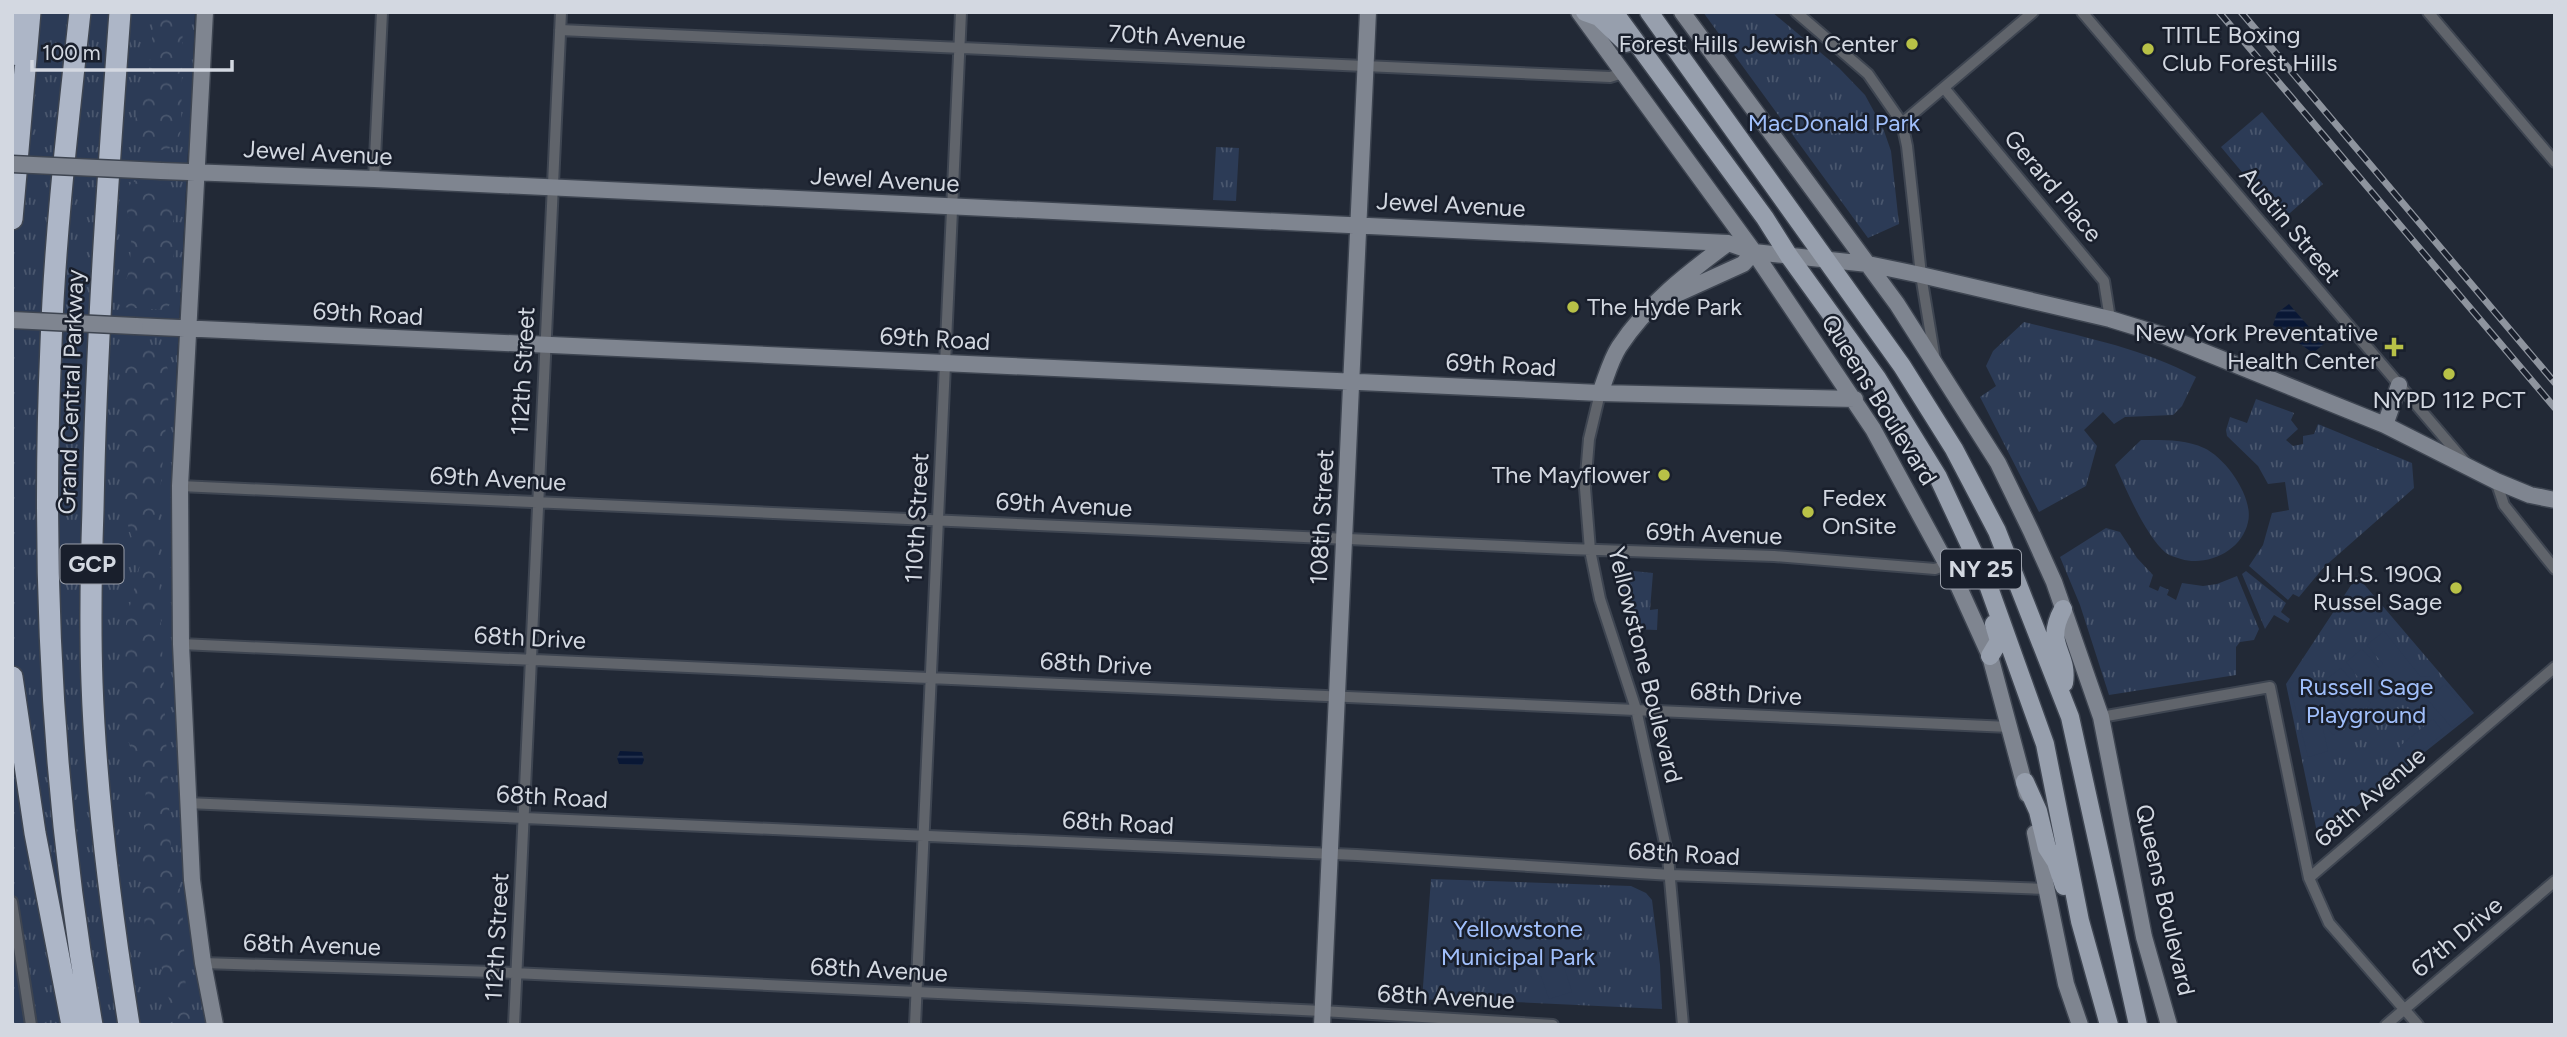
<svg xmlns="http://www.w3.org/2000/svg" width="2567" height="1037" font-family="Figtree,sans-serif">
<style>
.grass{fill:url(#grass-tufts)}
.forest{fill:url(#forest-crowns)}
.garden{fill:#2c3b56}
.water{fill:url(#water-rules)}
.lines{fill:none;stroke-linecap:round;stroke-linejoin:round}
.street-casing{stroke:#3e4551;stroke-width:14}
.secondary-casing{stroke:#3e4551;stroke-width:19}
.primary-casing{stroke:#3e4551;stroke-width:21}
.highway-casing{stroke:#3e4551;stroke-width:24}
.street{stroke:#60646b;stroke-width:10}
.secondary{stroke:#7f8590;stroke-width:16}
.primary{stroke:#979fad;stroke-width:18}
.highway{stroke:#adb6c7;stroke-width:21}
.rail-casing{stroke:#8e949e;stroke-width:7}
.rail{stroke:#191f2c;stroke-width:4.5;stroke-dasharray:13;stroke-linecap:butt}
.secondary-bridge-casing{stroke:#3e4551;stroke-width:19;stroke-linecap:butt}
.secondary-bridge{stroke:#7f8590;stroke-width:16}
.poi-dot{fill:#b8c147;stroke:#191f2c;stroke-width:2.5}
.labels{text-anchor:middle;stroke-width:5;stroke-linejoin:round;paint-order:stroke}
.shield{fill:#191f2c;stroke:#9ba0ab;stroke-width:2}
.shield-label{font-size:23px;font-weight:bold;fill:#d3d8e1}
.poi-label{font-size:24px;fill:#d3d8e1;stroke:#191f2c;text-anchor:end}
.street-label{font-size:24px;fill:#d3d8e1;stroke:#191f2c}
.park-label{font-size:24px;fill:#a0bffb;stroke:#191f2c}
</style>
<defs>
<pattern id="grass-tufts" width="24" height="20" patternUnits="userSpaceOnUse" patternTransform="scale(1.75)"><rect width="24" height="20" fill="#2c3b56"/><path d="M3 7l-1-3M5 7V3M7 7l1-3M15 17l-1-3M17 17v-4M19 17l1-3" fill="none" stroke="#4a576e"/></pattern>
<pattern id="forest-crowns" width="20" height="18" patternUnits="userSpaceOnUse" patternTransform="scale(1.75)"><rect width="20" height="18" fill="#2c3b56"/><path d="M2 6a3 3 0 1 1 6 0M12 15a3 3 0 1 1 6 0" fill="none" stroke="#4a576e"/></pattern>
<pattern id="water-rules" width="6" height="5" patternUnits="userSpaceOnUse" patternTransform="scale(1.75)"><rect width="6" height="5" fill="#091735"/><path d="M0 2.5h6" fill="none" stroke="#2c3852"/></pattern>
</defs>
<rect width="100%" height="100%" fill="#222936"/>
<path class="grass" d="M12,12H195L190,149L188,151L176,381L187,803L215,1025H12Z
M1703,12H1772L1839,68L1865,95L1883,128L1891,151L1899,224L1868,238Z
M2262,112L2323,184L2282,220L2221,147Z
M1216,147L1239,148L1236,201L1213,200Z
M2024,322C2083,337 2142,348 2196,377L2182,406L2173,415L2125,417L2114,424L2103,412L2084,430L2097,446L2086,486L2039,512L1980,397L1996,386L1986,366L1993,351Z
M2256,399L2294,413L2291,420L2298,429L2286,440L2293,446L2303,444V436L2314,434L2318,424L2412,463L2414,488L2324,567L2299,597L2293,594L2288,600L2249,566L2263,545L2272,513L2289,510L2285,482L2268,484L2258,466L2227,436L2226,430L2230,417L2247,423Z
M2141,440C2162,440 2185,439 2204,448C2226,458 2254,498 2248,522C2242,551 2207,567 2181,559C2176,557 2170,556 2166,553C2145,535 2127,491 2115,465Z
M2106,528L2120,532L2137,558L2153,575L2149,587L2158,591L2160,586L2169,590L2167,595L2176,600L2182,583L2203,586L2217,584L2237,576L2259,629L2254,640L2240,642L2236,647V675L2109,695L2080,605L2060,557Z
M1614,569L1653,573L1650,610L1658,609L1657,630L1632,629Z
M2246,571L2286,603L2281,612L2290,619L2288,623L2274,615L2265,629L2242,574Z
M2357,576L2474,713L2318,837L2286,684Z
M1431,879L1631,886L1646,893L1652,900L1660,965L1662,1009L1450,999L1422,1000Z"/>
<path class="forest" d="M154,12H183L181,130C175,157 159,150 137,145C128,124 144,95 148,74C152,54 152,32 154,12Z
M137,181L165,185L173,191L174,298L168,307L163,310L121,307C119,288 126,285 129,270C130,261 132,239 131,231C129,213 121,202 131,183Z
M136,346C159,351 167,356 170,380L157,526L160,600L171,851L182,898L186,994L194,1025H175L161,965L146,932L141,897L146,784L131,751L124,720L126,622L140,565L125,515L120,477L124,415L121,395L122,355L125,347Z"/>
<path class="garden" d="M2384,631L2420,676L2430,677V683L2419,682L2395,702L2385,691L2375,699L2346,662L2362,649L2379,668L2383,664L2367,645Z
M2341,668L2371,704L2354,718L2324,681Z
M2309,678L2313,690L2320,684L2350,721L2333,735L2321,720L2328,751L2308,757L2289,683Z
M2445,684L2470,713L2452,728L2427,699Z
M2433,719L2444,733L2411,759L2400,746Z
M1560,954L1572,992L1549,999L1536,962Z"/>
<path class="water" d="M2289,304L2324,344L2313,353L2273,325L2277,313Z
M620,751L642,752L644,760L642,765L619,764L617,758Z"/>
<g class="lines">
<defs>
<path id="street" d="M1796,12L1868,74L1902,123L1907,146L1921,275L1935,360
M2082,12L2465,462
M2428,12L2555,162
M560,30L1610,77L1623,73
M1944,88L2104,281L2110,319
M1902,123L2033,12
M374,179L382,12
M1600,393L1589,439L1585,488L1590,550L1600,599L1636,709L1668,857L1683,1025
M2496,481L2504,505L2555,569
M180,486L1569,549L1774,556L1935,569L1946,565
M181,644L2009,727
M2101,717L2270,687L2309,878L2329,923L2418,1025
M187,803L1357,855L1671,875L2047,889
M2309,878L2555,667
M12,902L31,1025
M203,963L493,972L1322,1011L1553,1025
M514,1025L561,12
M915,1025L961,12
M2386,1025L2555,881"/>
<path id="secondary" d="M205,12L180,486L181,644L192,880L203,963L215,1025
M1579,12L1754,252L1873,429L1957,583L1990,656L2027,794
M1682,12L1897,304L1998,463L2031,531L2054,582L2101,717L2144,937L2169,1025
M161,171L374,179L1728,243L1754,252L1868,264L1921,275L2110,319L2162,335L2385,425L2496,481L2530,495L2555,500
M1666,299L1743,264L1754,252
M135,326L1600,393L1855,399
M1600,393C1606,378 1610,361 1619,347C1647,304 1688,273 1728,243
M2385,425L2399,385
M2035,833L2066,984L2080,1025
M1322,1025L1368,12"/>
<path id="primary" d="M1585,12L1599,17L1626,43
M1614,12L1765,218L1789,256L1877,378L1938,477L1987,582L2045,744L2080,921L2109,1025
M1649,12L1902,366L1954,449L1997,531L2070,717L2138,1025
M2063,609C2043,646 2069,652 2064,683
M1990,656L1999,641L1994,624
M2025,782L2038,811L2047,848L2056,862L2064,886"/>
<path id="highway" d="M80,12C68,123 55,233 51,344C41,571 52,801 92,1025
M120,12C108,178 96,343 93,509C91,567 90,625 92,683C96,797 111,912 129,1025
M12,20L18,55
M12,219L30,12
M12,677L35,833L72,1025"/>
</defs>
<use href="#street" class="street-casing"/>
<use href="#secondary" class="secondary-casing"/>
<use href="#primary" class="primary-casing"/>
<use href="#highway" class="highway-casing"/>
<use href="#street" class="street"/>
<use href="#secondary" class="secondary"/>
<use href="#primary" class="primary"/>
<use href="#highway" class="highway"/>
<defs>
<path id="rail" d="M2219,12L2555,408
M2241,12L2555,383"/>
</defs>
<use href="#rail" class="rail-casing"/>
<use href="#rail" class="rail"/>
<defs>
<path id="secondary-bridge" d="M12,164L161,171
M12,320L135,326"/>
</defs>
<use href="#secondary-bridge" class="secondary-bridge-casing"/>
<use href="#secondary-bridge" class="secondary-bridge"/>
</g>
<g class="poi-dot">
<circle cx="1912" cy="44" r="7"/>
<circle cx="2148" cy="49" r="7"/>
<circle cx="1573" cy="307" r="7"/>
<path d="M2390.5 336.5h7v7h7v7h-7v7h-7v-7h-7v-7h7z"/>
<circle cx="2449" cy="374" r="7"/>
<circle cx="1664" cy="475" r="7"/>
<circle cx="1808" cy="512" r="7"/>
<circle cx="2456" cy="588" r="7"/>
</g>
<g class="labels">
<g class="shield">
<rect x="60.5" y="544.5" width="63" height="39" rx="5"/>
<rect x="1941" y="549.5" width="80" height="39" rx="5"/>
</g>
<g class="shield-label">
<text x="92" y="572">GCP</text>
<text x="1981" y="577">NY 25</text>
</g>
<g class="poi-label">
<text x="2162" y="43" text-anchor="start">TITLE Boxing<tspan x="2162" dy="28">Club Forest Hills</tspan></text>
<text x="1898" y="52">Forest Hills Jewish Center</text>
<text x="1587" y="315" text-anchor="start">The Hyde Park</text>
<text x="2378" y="341">New York Preventative<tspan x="2378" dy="28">Health Center</tspan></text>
<text x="2449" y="408" text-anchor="middle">NYPD 112 PCT</text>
<text x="1650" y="483">The Mayflower</text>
<text x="1822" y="506" text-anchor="start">Fedex<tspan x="1822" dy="28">OnSite</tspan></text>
<text x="2442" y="582">J.H.S. 190Q<tspan x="2442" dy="28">Russel Sage</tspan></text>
</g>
<g class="street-label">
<text transform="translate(1177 37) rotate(3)" y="8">70th Avenue</text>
<text transform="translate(318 153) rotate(3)" y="8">Jewel Avenue</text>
<text transform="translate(885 180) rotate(3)" y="8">Jewel Avenue</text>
<text transform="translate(2053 186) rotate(50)" y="8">Gerard Place</text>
<text transform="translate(1451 205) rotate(3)" y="8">Jewel Avenue</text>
<text transform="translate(2290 225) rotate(50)" y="8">Austin Street</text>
<text transform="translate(368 314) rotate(3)" y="8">69th Road</text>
<text transform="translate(935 339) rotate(3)" y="8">69th Road</text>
<text transform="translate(1501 365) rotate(3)" y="8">69th Road</text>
<text transform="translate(523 371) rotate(-87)" y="8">112th Street</text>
<text transform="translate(71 392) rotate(-88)" y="8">Grand Central Parkway</text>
<text transform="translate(1879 400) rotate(58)" y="8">Queens Boulevard</text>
<text transform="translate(498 479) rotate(3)" y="8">69th Avenue</text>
<text transform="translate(1064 505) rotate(3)" y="8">69th Avenue</text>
<text transform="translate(1322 517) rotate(-87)" y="8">108th Street</text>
<text transform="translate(917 518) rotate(-87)" y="8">110th Street</text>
<text transform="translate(1714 534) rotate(2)" y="8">69th Avenue</text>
<text transform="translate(530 638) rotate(3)" y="8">68th Drive</text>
<text transform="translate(1096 664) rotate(3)" y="8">68th Drive</text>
<text transform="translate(1645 665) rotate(76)" y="8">Yellowstone Boulevard</text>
<text transform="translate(1746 694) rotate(3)" y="8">68th Drive</text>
<text transform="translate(552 797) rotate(3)" y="8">68th Road</text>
<text transform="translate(2370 797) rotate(-41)" y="8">68th Avenue</text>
<text transform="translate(1118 823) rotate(3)" y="8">68th Road</text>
<text transform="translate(1684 854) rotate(3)" y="8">68th Road</text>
<text transform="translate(2165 900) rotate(77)" y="8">Queens Boulevard</text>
<text transform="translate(497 937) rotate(-87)" y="8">112th Street</text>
<text transform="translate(2457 937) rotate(-40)" y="8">67th Drive</text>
<text transform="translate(312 945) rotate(2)" y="8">68th Avenue</text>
<text transform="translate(879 970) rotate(3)" y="8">68th Avenue</text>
<text transform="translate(1446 997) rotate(3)" y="8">68th Avenue</text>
</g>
<g class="park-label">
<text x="1834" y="131">MacDonald Park</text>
<text x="2366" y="695">Russell Sage<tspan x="2366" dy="28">Playground</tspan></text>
<text x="1518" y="937">Yellowstone<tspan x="1518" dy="28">Municipal Park</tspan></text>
</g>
</g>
<rect width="2567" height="1037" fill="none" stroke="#d3d8e1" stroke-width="28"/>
<path d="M32 60v10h200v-10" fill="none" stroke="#d3d8e1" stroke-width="3.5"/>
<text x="42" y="60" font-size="21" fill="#d3d8e1" stroke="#191f2c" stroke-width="5" paint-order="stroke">100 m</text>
</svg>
